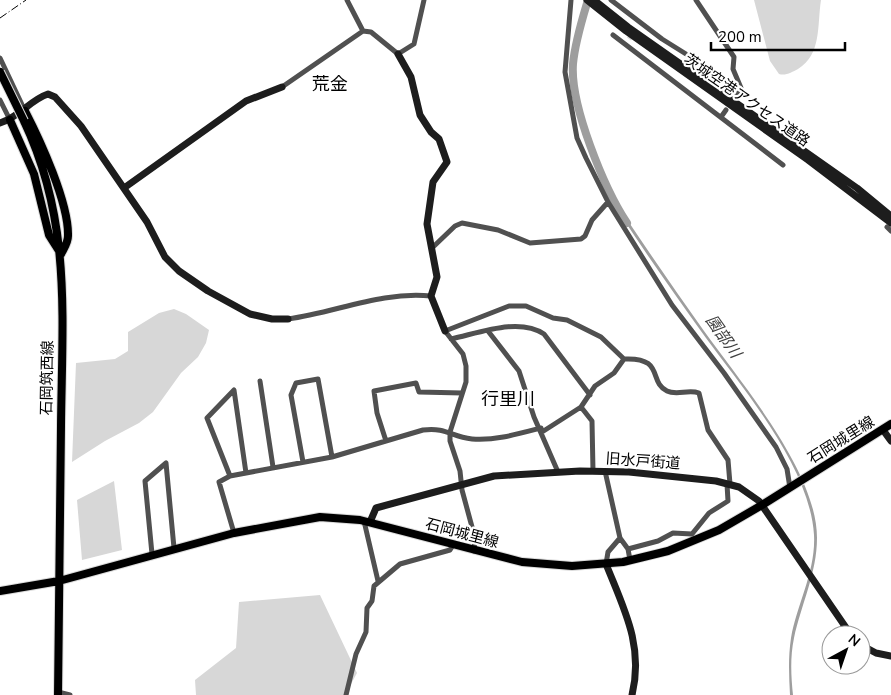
<svg xmlns="http://www.w3.org/2000/svg" width="891" height="695" font-family="'Nunito Sans','Noto Sans JP',sans-serif">
<style>
.green{fill:#d7d7d7}
.water{fill:#9e9e9e}
.lines{fill:none;stroke-linecap:round;stroke-linejoin:round}
.river{stroke:#9e9e9e;stroke-width:8}
.street-tunnel{stroke:#d9d9d9;stroke-width:5;stroke-dasharray:5 2.5;stroke-linecap:butt}
.primary-casing{stroke:#dbdbdb;stroke-width:10}
.street{stroke:#505050;stroke-width:5}
.secondary{stroke:#1d1d1d;stroke-width:7}
.primary{stroke:#000;stroke-width:8}
.rail{stroke:#000;stroke-width:1;stroke-dasharray:8 2.5 1 2.5;stroke-linecap:butt}
.primary-bridge-casing{stroke:#dbdbdb;stroke-width:10;stroke-linecap:butt}
.primary-bridge{stroke:#000;stroke-width:8}
.labels{text-anchor:middle;stroke-width:4.5;stroke-linejoin:round;paint-order:stroke}
.street-label{font-size:15px;fill:#000;stroke:#fff}
.water-label{font-size:16px;font-style:italic;fill:#3f3f3f;stroke:#fff}
.quarter-label{font-size:18px;fill:#000;stroke:#fff}
</style>
<rect width="100%" height="100%" fill="#fff"/>
<path class="green" d="M754,0H821C817,25 822,54 798,69C792,72 786,76 779,74L770,61Z
M174,309L186,314L209,330L206,343L198,357L181,373L153,412L139,423L105,441L72,462L76,363L115,359L128,351V332L159,313Z
M114,481L122,550L82,560L77,500Z
M320,595L357,673L345,695H196L195,680L236,648L239,602Z"/>
<path class="water" d="M624,215C650,254 677,293 704,331C742,384 817,472 817,538C817,573 801,605 794,638C790,657 791,676 793,695H790C789,676 788,658 791,638C797,604 816,571 814,535C810,468 745,391 706,338C677,298 649,258 622,217Z"/>
<g class="lines">
<path class="river" d="M588,0C582,20 575,42 573,64C570,105 604,188 627,223"/>
<path class="street-tunnel" d="M629,39L637,28"/>
<defs>
<path id="primary" d="M25,111C40,140 69,203 68,236C68,243 64,248 61,254
M10,120L34,174L49,235L61,254
M24,121C72,222 62,318 61,426C60,516 59,605 58,695
M0,591L59,581L234,533L320,517L360,520L522,562L572,566L623,562L668,551L719,530L762,505L891,424"/>
</defs>
<use href="#primary" class="primary-casing"/>
<path class="street" d="M347,0L363,31
M571,0L565,72L577,138L586,158L608,202L672,305L724,373L776,447L787,469L790,488
M611,0L662,39L702,64
M696,0L734,57L733,69L741,88L736,97
M613,35L783,165
M0,58L25,111
M282,87L363,31L371,32L398,54L414,44L424,0
M0,100L10,120
M721,117L726,110
M887,227L891,231
M432,248L455,226L462,223L498,230L530,243L581,239L585,236L592,220L608,202
M288,319C337,312 382,291 431,296
M488,331L519,371L534,417L558,472
M451,339C479,333 519,317 544,334L590,395
M260,381L273,467
M542,432L581,407
M386,441L377,413L374,391L416,383L419,392L462,393
M303,462L291,395L296,383L318,379L332,457
M593,471L592,421L581,407L595,386L614,373L624,359
M605,471L620,538L608,552L606,564
M230,476L207,418L234,390L246,473
M364,521L378,581
M234,533L219,482L230,476L332,457L423,430C447,427 451,437 472,439C494,441 518,434 541,428
M620,538L628,549
M474,551L475,538L462,490L460,471L450,441V432L466,382V366L463,354L445,331L509,306H526L553,318L567,320L601,337L624,359C665,357 648,382 667,391C677,396 688,389 699,393L708,430L728,460L730,484
M152,554L145,481L166,463L174,548
M630,560L628,549L658,541L673,533L692,534L709,513L728,501L727,484
M58,692L70,695
M346,695L356,654L366,632L367,608L372,601L374,586L400,564L450,550L453,545"/>
<path class="secondary" d="M587,0L626,31L808,160L891,223
M594,0L628,27L857,188L891,216
M398,54L411,77L420,115L431,132L439,139L447,162L433,182L427,224L437,277L431,296L445,331
M0,123C21,116 30,100 48,94L55,97L81,126L147,222L165,257L179,271L208,291L250,314L272,319H288
M124,188L246,101L282,87
M883,430L891,441
M370,522L376,508L494,476L580,471L629,472L716,481L739,487L759,501L851,635
M606,564C624,609 644,646 632,695
M861,645L876,653L891,656"/>
<use href="#primary" class="primary"/>
<path class="rail" d="M0,18L26,0"/>
<defs>
<path id="primary-bridge" d="M0,72L24,121"/>
</defs>
<use href="#primary-bridge" class="primary-bridge-casing"/>
<use href="#primary-bridge" class="primary-bridge"/>
</g>
<g class="labels">
<g class="street-label">
<text transform="translate(747 100) rotate(35)" y="5">茨城空港アクセス道路</text>
<text transform="translate(47 378) rotate(-89)" y="5">石岡筑西線</text>
<text transform="translate(841 440) rotate(-32)" y="5">石岡城里線</text>
<text transform="translate(643 461) rotate(4)" y="5">旧水戸街道</text>
<text transform="translate(462 533) rotate(15)" y="5">石岡城里線</text>
</g>
<g class="water-label">
<text transform="translate(724 336) rotate(55)" y="6">園部川</text>
</g>
<g class="quarter-label">
<text x="330" y="90">荒金</text>
<text x="508" y="405">行里川</text>
</g>
</g>
<g transform="translate(846 650) rotate(40)"><circle r="24" fill="#ffffff" stroke="#999999"/>
<path d="M0-4L9 19L0 12L-9 19Z" fill="#000000"/>
<text y="-8" font-size="14" font-weight="bold" text-anchor="middle" fill="#000000">N</text>
</g>
<path d="M711 42v8h134v-8" fill="none" stroke="#000000" stroke-width="2.5"/>
<text x="718" y="42" font-size="15" fill="#000000" stroke="#ffffff" stroke-width="4" paint-order="stroke">200 m</text>
</svg>
